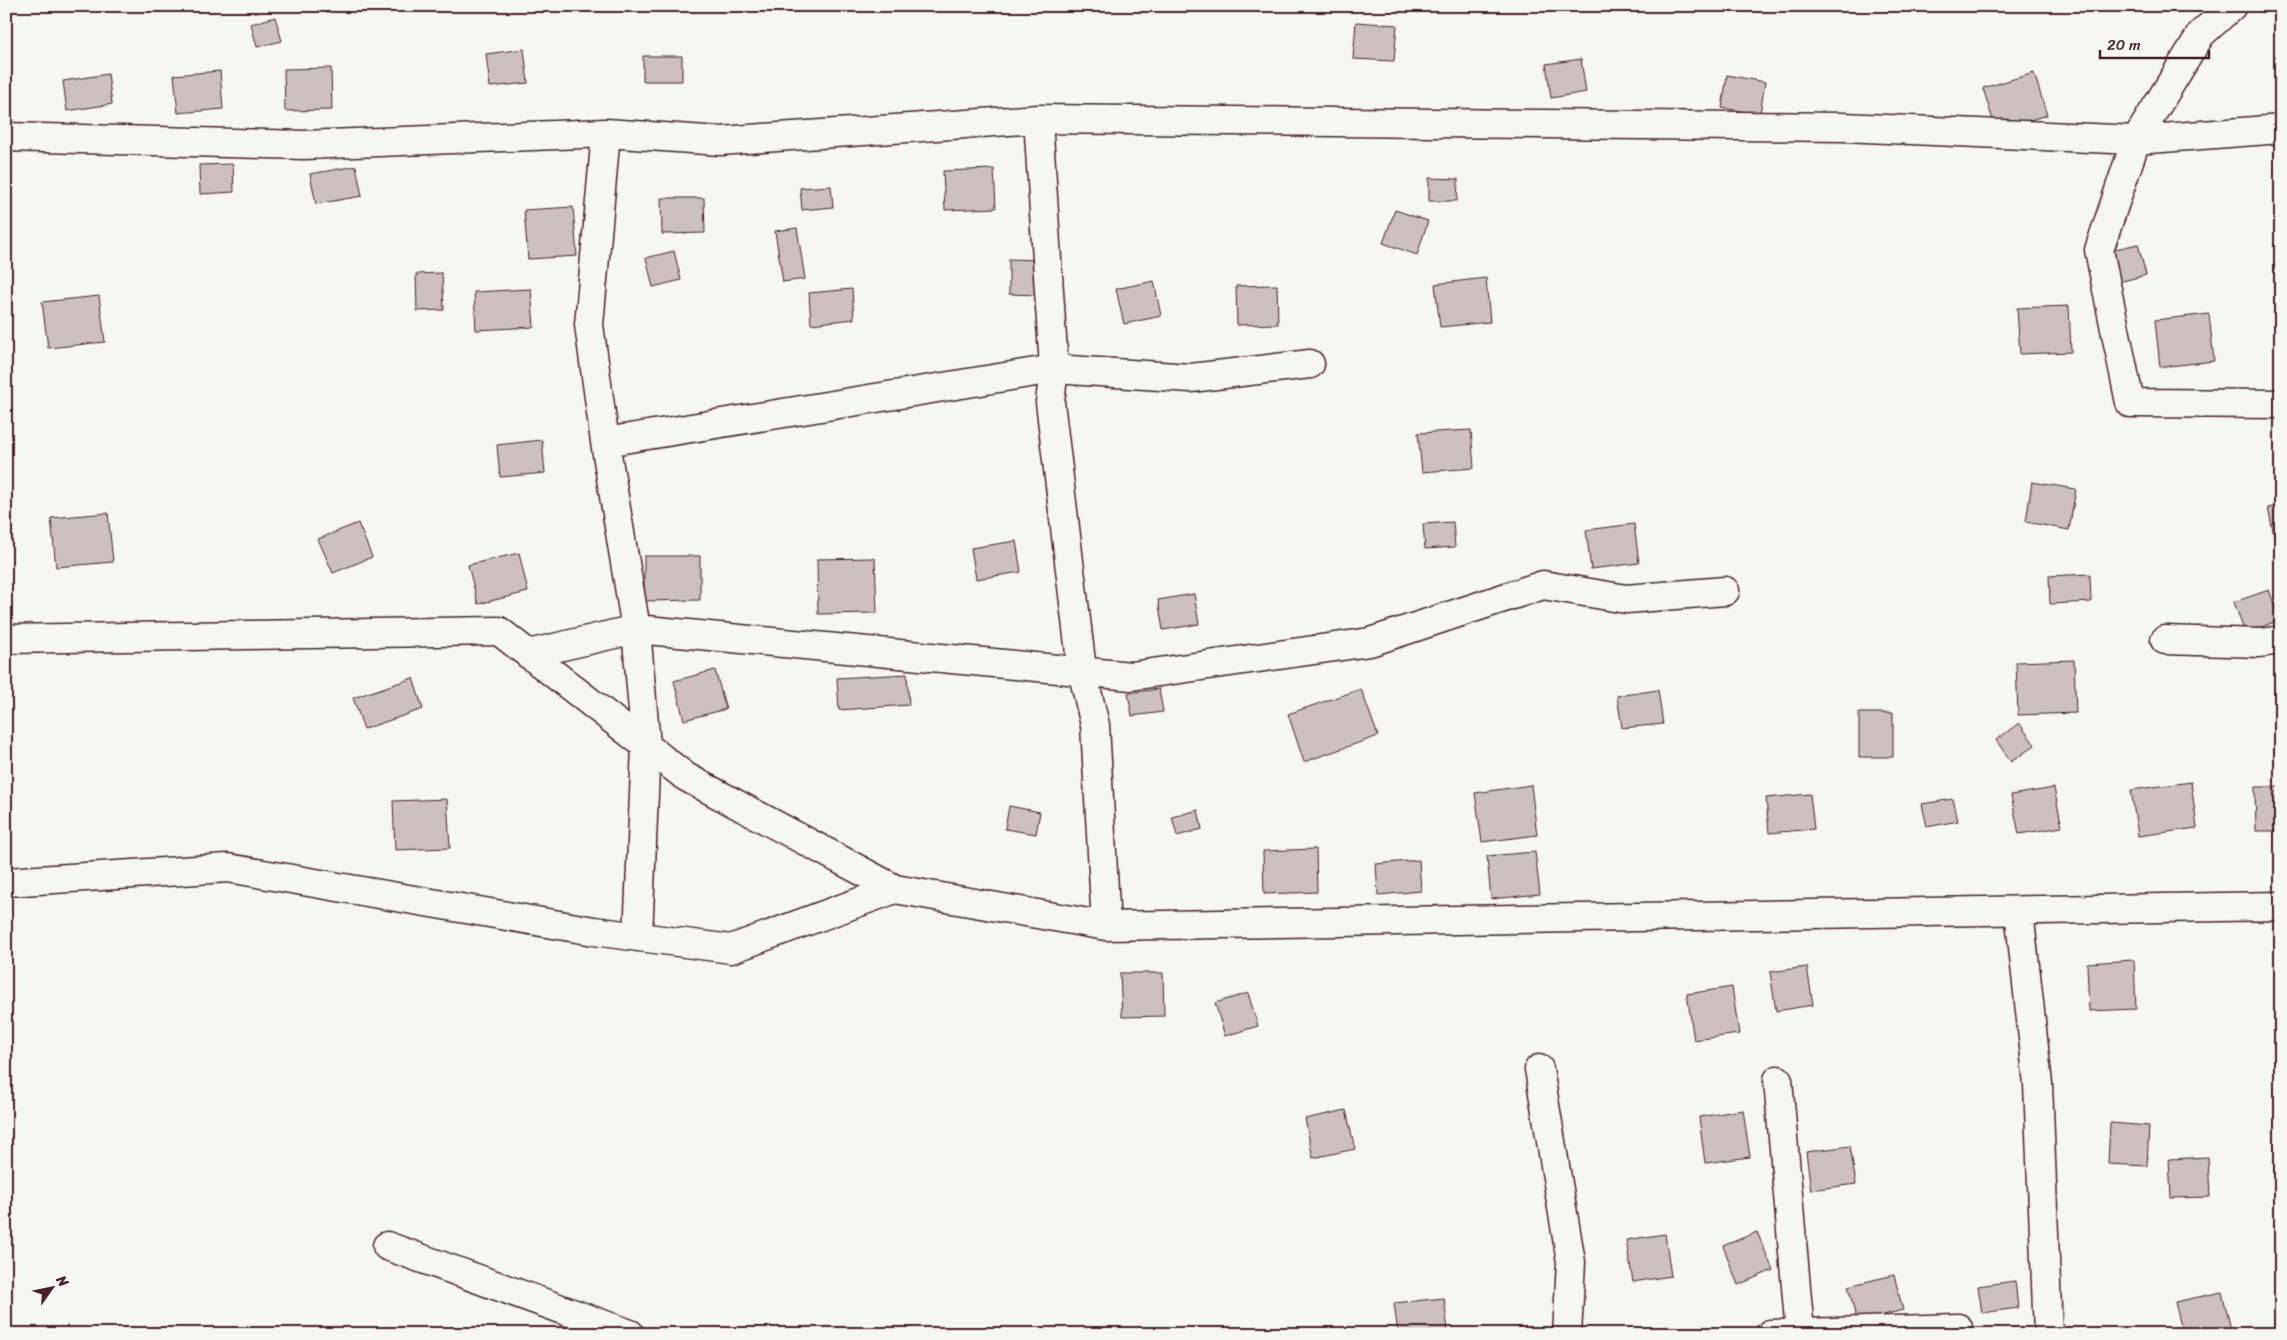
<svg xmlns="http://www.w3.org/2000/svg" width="2287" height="1340" font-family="Sriracha,sans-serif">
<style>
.building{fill:#ccc1c0;stroke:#4a1f2b}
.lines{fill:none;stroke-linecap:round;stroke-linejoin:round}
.minor-casing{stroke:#4a1f2b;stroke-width:31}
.minor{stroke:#f6f6f2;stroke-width:28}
</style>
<rect width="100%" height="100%" fill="#f6f6f2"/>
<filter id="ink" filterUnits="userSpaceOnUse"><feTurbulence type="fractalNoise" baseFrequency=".02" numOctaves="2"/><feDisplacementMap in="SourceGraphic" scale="10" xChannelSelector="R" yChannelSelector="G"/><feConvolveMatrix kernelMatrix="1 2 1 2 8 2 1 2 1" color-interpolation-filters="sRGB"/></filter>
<g filter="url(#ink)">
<path class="building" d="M275,17L282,41L257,47L251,24Z
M1356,22L1397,25L1394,61L1353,59Z
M524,49L528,83L490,87L486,54Z
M643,56H682V81H643Z
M1581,59L1586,92L1551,98L1546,64Z
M331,68L332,110L285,111L284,69Z
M220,71L223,109L178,113L174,75Z
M2034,73L2047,115L1996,130L1983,88Z
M108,74L112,104L67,111L63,81Z
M1727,75L1765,82L1760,114L1722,108Z
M233,164L234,192L200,194L199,165Z
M356,166L362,196L316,204L310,174Z
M994,169L996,208L945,210L943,171Z
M1429,178L1458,179L1457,201H1429Z
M831,186L833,207L802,210L800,188Z
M661,198H704L705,233L662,234Z
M573,207L577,256L528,259L524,210Z
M1395,210L1428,221L1417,255L1383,243Z
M797,228L805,279L783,282L775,231Z
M2138,244L2146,275L2115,283L2107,251Z
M674,251L681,280L653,287L646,258Z
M1009,259L1038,260V295L1009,294Z
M442,273L444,310L417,311L416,274Z
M1486,278L1490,322L1440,327L1435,284Z
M1154,281L1161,316L1124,324L1116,289Z
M1277,285L1278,324L1237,325L1236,286Z
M531,289L534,327L476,330L474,292Z
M852,289L854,319L811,324L809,293Z
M99,296L105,342L48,348L42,302Z
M2069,306L2071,352L2020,354L2017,308Z
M2209,314L2214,361L2160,367L2155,320Z
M1471,430L1474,468L1422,472L1418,433Z
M542,440L545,473L500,477L497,445Z
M2032,482L2076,489L2069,530L2026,522Z
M2281,505V552L2278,553L2268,508Z
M108,513L113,562L56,567L51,518Z
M1453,522L1455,547L1425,549L1423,524Z
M358,523L372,557L333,573L318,539Z
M1634,524L1639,563L1591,569L1586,530Z
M1016,541L1021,572L976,579L971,548Z
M519,553L528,592L478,604L468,565Z
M644,556H700V600L644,601Z
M875,558L877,613L818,614L817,559Z
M2090,574L2091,602L2050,604L2049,576Z
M2269,590L2280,620L2245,633L2234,602Z
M1194,594L1199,624L1163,630L1158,600Z
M2074,660L2076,713L2018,715L2016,662Z
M715,670L726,709L684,720L674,681Z
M907,674L909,705L839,710L837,678Z
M413,678L423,709L364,729L353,698Z
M1159,689L1163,712L1132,716L1128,693Z
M1361,689L1378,736L1304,762L1288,714Z
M1658,690L1663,724L1622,728L1617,696Z
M1859,713H1893V757H1859Z
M2019,723L2035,745L2011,762L1996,740Z
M2191,782L2197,828L2138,836L2131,790Z
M1531,785L1537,835L1482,842L1475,793Z
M2255,787H2281V831H2256Z
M2054,788L2062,827L2019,834L2011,795Z
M1810,794L1814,829L1769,833L1766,798Z
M447,799L450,848L395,850L393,801Z
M1953,799L1958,821L1927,827L1922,804Z
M1009,806L1040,812L1036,834L1005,829Z
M1198,810L1202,829L1177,836L1172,817Z
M1316,849L1317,892L1264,894L1263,851Z
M1535,852L1540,894L1491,899L1487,856Z
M1419,860L1421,891L1378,895L1376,864Z
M2134,960L2136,1009L2089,1011L2087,963Z
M1807,967L1813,1005L1776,1011L1770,972Z
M1120,973H1163L1164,1016L1122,1017Z
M1732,987L1739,1034L1694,1040L1687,994Z
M1248,993L1258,1026L1225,1036L1215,1003Z
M1346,1110L1355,1149L1313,1158L1305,1119Z
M1743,1110L1750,1157L1705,1163L1699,1117Z
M2110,1123L2149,1126L2147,1166L2108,1164Z
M1850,1146L1856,1184L1811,1190L1806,1152Z
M2208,1157L2210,1197L2171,1198L2169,1159Z
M1757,1232L1773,1270L1738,1285L1723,1246Z
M1665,1234L1671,1276L1633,1282L1626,1240Z
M1894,1275L1903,1310L1857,1322L1848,1286Z
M2015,1281L2018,1308L1982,1313L1978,1286Z
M2222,1292L2231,1329L2208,1334H2183L2175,1302Z
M1444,1298L1448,1331L1398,1334L1394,1303Z"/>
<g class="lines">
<defs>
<path id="minor" d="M2232,6L2201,34L2136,140L2099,250L2130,403L2281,404
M1038,119L1843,127L2136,140L2281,129
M606,133L589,325L605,442L636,629L646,746L638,937
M6,137L304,145L606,133L720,141L1038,119L1054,369L1050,402L1082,670L1095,725L1106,926
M605,442L1054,369L1191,378L1310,364
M6,639L499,631L686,777L895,889L1106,926L2281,906
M2165,640L2260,643L2281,640
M528,654L636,629L1131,676L1370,642L1543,585L1626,599L1725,591
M6,882L228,868L594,931L731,949L895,889
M2019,911L2038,1084L2048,1334
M1539,1069L1571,1262L1567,1334
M1778,1080L1800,1333
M387,1246L630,1334
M1770,1334L1958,1328"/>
</defs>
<use href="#minor" class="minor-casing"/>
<use href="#minor" class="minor"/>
</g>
</g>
<rect width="2287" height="1340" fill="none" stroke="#f6f6f2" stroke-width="25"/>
<rect x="12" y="12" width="2262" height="1315" fill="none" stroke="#4a1f2b" stroke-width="2" filter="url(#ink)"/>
<g transform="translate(52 1288) rotate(57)" stroke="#f6f6f2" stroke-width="4" paint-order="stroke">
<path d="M0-4L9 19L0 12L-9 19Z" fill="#4a1f2b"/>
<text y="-8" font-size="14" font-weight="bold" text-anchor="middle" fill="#4a1f2b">N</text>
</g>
<path d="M2100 50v8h109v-8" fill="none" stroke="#4a1f2b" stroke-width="2.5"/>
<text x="2107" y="50" font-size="15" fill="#4a1f2b" stroke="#f6f6f2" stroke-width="4" paint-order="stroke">20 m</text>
</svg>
